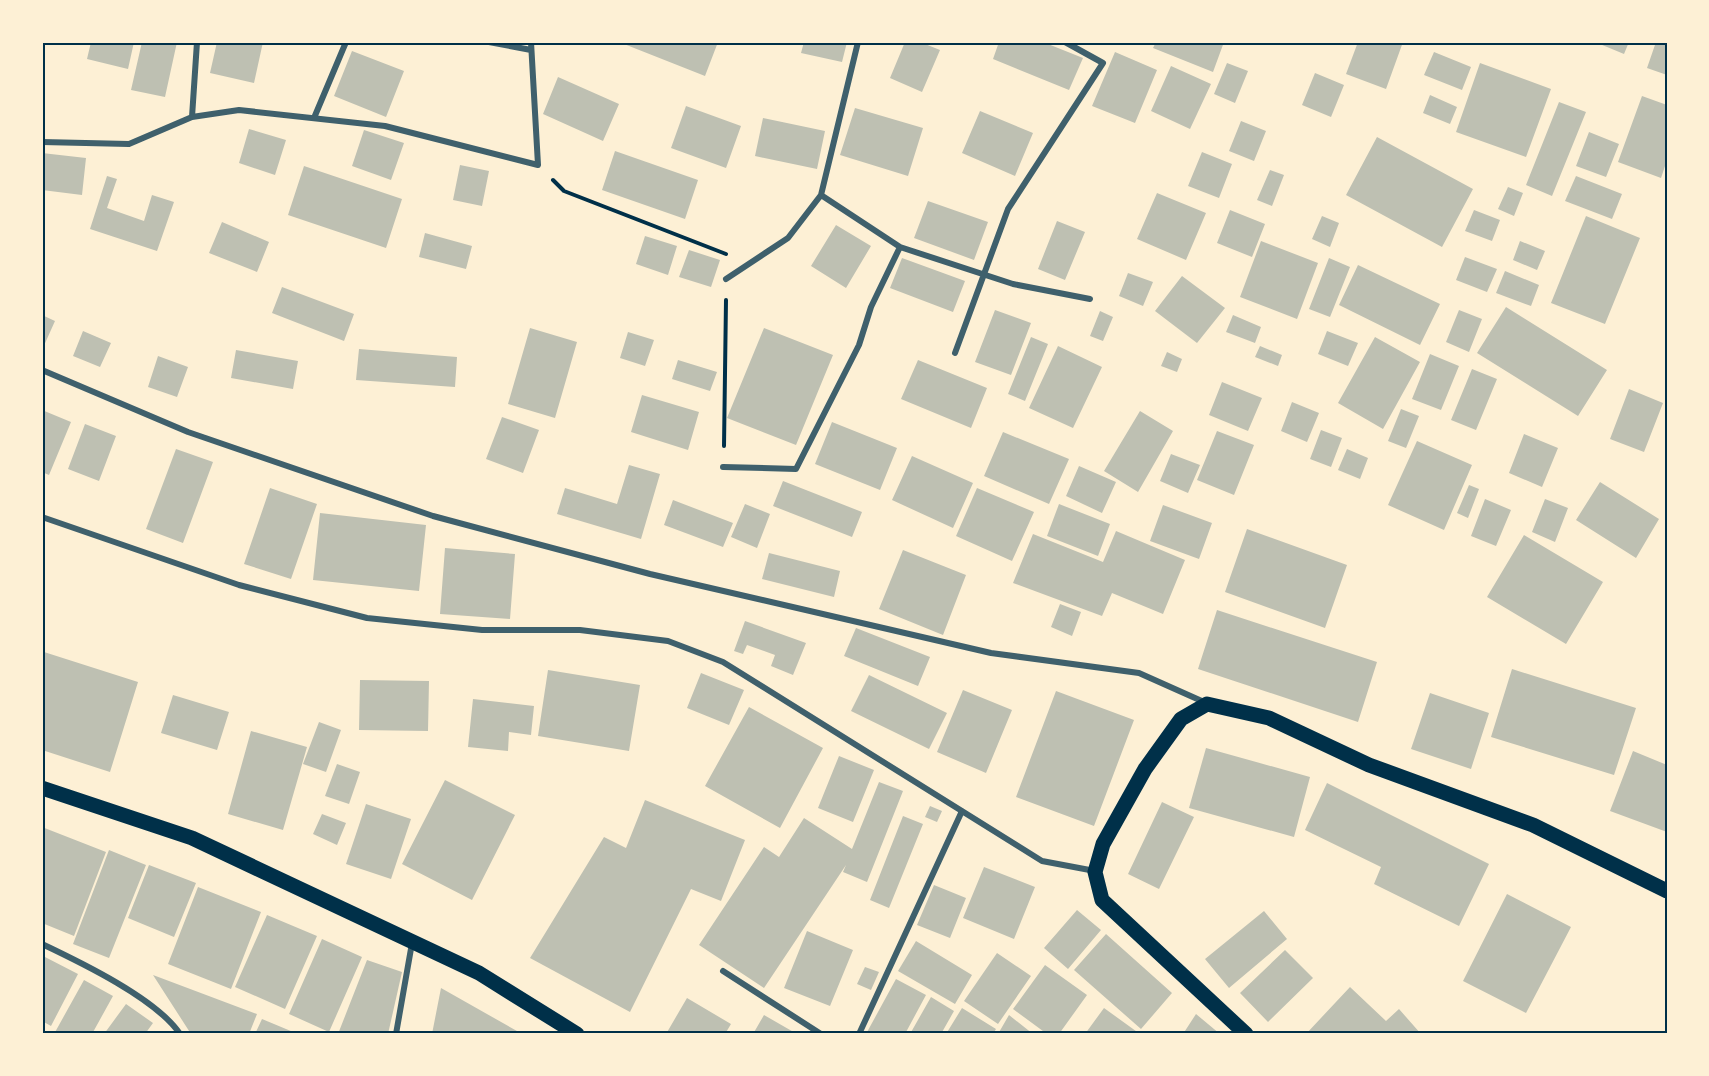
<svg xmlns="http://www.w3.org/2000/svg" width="1709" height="1076" font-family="'Alegreya Sans',sans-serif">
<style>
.building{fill:#bec0b2}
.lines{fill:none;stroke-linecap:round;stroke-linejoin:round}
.path{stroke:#003049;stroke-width:4}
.minor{stroke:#3f606c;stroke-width:6}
.primary{stroke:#003049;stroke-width:15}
.neatline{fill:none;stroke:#003049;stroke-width:2}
</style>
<rect width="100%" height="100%" fill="#fdf0d5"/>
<path class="building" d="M91,42H134L128,69L87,59Z
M142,42H177L165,97L131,90Z
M217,42H263L254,83L210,73Z
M625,42H718L705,76L624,44Z
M804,42H847L842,62L801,53Z
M905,42H920L940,50L922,92L890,78Z
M999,42H1043L1083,58L1069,90L993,59Z
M1156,42H1224L1213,72L1153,48Z
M1358,42H1403L1386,89L1346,74Z
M1595,42H1629L1624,54Z
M1656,42H1667V75L1647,68Z
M352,51L404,71L386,117L334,96Z
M1115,52L1157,70L1135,123L1092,106Z
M1434,52L1471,67L1462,90L1424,75Z
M1227,63L1248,71L1235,103L1214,94Z
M1480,63L1551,89L1526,157L1456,132Z
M1171,66L1211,84L1190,129L1151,111Z
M1315,73L1344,85L1331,117L1302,105Z
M558,77L619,104L603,141L543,114Z
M1430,95L1457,107L1450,124L1423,113Z
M1642,96L1667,105V160L1661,178L1618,162Z
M1559,102L1586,112L1552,196L1526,185Z
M686,106L741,126L726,168L671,148Z
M855,108L923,128L908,176L840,155Z
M980,111L1033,133L1015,176L962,153Z
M763,118L825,131L817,169L755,156Z
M1241,121L1266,131L1254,161L1229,151Z
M249,129L286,140L275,175L239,163Z
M364,130L404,143L391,180L352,166Z
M1589,132L1619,144L1606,177L1576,166Z
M1377,137L1473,189L1442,247L1346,195Z
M615,151L698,180L685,219L602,190Z
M1202,152L1232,164L1219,198L1188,186Z
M42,153L86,158L82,195L42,190Z
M460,165L489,171L482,206L453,200Z
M304,166L402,199L386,248L288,215Z
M1270,170L1284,175L1272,206L1257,200Z
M107,176L117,179L107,208L144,221L152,195L174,202L157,251L90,229Z
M1576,176L1622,194L1612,219L1565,201Z
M1508,187L1523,193L1514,216L1498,209Z
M1157,193L1206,213L1186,260L1137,239Z
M928,201L988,222L974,260L914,238Z
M1230,210L1265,224L1252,257L1217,243Z
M1474,210L1500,220L1492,241L1465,231Z
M1322,216L1339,223L1330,247L1312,239Z
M1586,216L1640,238L1605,324L1551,303Z
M1057,221L1085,232L1065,280L1038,269Z
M222,222L269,242L257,272L209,253Z
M836,225L871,246L846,288L811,266Z
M425,233L472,246L466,269L419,257Z
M645,236L677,246L668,275L636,264Z
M1261,241L1318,263L1297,319L1240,297Z
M1520,241L1545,251L1537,270L1513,260Z
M689,250L720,260L711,287L679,277Z
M1465,257L1497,269L1487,292L1456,280Z
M902,258L965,281L953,312L890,288Z
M1329,258L1350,267L1330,317L1309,309Z
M1358,265L1440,304L1420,345L1339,305Z
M1505,271L1539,285L1531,306L1496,293Z
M1128,273L1153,282L1143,306L1119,296Z
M1182,276L1225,308L1197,343L1155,311Z
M282,287L354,314L344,341L272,313Z
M1506,307L1607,370L1578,416L1477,353Z
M995,310L1031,323L1011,375L975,362Z
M1459,310L1482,319L1469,352L1446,342Z
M1100,311L1113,317L1103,341L1090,336Z
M42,315L55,321L42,350Z
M1233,315L1261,327L1255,343L1226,332Z
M530,328L577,342L555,418L508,404Z
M764,328L833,355L796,445L727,418Z
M83,331L111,343L100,367L73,356Z
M1327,331L1358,343L1348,366L1318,354Z
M628,332L654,340L645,366L620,358Z
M1031,337L1048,344L1025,401L1008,394Z
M1375,337L1420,362L1383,429L1338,403Z
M1058,346L1102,367L1073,428L1029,408Z
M1260,346L1282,355L1278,366L1255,357Z
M359,349L457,357L455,387L356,380Z
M236,350L298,361L293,389L231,378Z
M1167,352L1182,359L1177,372L1161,366Z
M1430,354L1459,366L1441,410L1412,399Z
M158,356L188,367L177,397L148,387Z
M678,360L717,372L710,391L672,379Z
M918,360L987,388L971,428L901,399Z
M1472,369L1497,379L1476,430L1451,420Z
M1222,382L1262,398L1248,431L1209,415Z
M1629,389L1663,403L1644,452L1610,439Z
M642,395L699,412L688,450L631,432Z
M1292,402L1319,413L1307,442L1281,431Z
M1401,409L1419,416L1406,448L1388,441Z
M42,410L71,422L49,475L42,472Z
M1140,411L1173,431L1138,492L1104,471Z
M502,417L539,430L523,473L486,459Z
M832,422L897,448L880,490L815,464Z
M85,424L116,436L99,481L68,469Z
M1321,430L1342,438L1331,467L1310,459Z
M1217,431L1254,445L1234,495L1197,480Z
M1003,432L1069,459L1049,504L984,476Z
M1524,434L1558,448L1542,487L1509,473Z
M1417,441L1472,465L1444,530L1388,505Z
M176,449L213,462L183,543L146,529Z
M1347,449L1368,458L1360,479L1338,470Z
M1171,454L1200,465L1188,493L1160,481Z
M912,456L973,483L953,528L892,500Z
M629,465L660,474L641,539L557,514L565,488L617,504Z
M1079,466L1116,482L1102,513L1066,496Z
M783,481L862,512L852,537L773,506Z
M1600,482L1659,519L1636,558L1576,520Z
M1469,485L1479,489L1468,518L1457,513Z
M270,488L317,504L291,579L244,564Z
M977,488L1034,512L1012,561L956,536Z
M1485,499L1511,510L1496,546L1471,536Z
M1545,499L1568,508L1555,542L1532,532Z
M673,500L733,523L723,547L664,525Z
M745,504L770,514L757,548L731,537Z
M1059,504L1110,524L1098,556L1047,536Z
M1163,505L1212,523L1199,559L1150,541Z
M320,513L426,525L419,591L313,580Z
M1247,529L1347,565L1325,628L1225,592Z
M1116,531L1185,560L1163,614L1112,593L1102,616L1013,583L1033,534L1103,562Z
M1524,535L1603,582L1566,644L1487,597Z
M445,548L515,554L510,619L440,614Z
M903,550L966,575L943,635L879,609Z
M769,553L840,571L834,597L762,579Z
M1060,604L1081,612L1072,636L1051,627Z
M1217,610L1377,662L1358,722L1198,669Z
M745,621L806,643L793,675L771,666L775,655L747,645L743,654L734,651Z
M856,628L930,657L918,686L844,656Z
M44,652L138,682L110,772L42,750Z
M1512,669L1636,708L1614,775L1491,737Z
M548,670L640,685L629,751L538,736Z
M701,673L744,690L729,725L687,708Z
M869,675L947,713L929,749L851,711Z
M360,680L429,681L428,731L359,730Z
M963,690L1012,710L986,773L937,752Z
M1056,691L1134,720L1094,826L1016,797Z
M1430,693L1489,713L1471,769L1411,749Z
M173,695L229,712L217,750L161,733Z
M473,699L534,706L531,735L509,732L508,751L468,747Z
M749,707L823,748L780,828L705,786Z
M319,722L341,730L326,772L303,764Z
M251,731L307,747L283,830L228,814Z
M1206,748L1310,777L1294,837L1189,808Z
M1633,751L1667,765V832L1610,811Z
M839,756L874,770L853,822L818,808Z
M337,764L360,772L349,804L325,796Z
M445,780L515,815L472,900L402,864Z
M879,782L903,791L867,882L843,872L846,865L764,988L699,945L764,847L779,857L804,818L852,849Z
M1327,783L1489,864L1459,926L1374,884L1381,867L1305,830Z
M645,800L745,840L721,901L691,889L630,1012L530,958L604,837L626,848Z
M1162,802L1194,817L1159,889L1128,874Z
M366,804L411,819L391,879L346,864Z
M930,806L942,811L937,822L925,817Z
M322,814L346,823L337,845L313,834Z
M903,816L923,824L889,908L870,900Z
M42,827L106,852L74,936L42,923Z
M109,850L146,865L109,958L73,944Z
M149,865L196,883L174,937L128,918Z
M984,867L1035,887L1014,939L963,918Z
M934,885L966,898L950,938L917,925Z
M198,887L261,912L231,989L168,964Z
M1507,894L1571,927L1526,1013L1463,981Z
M1077,910L1101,930L1068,969L1044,948Z
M1264,911L1287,939L1229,988L1205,959Z
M267,915L317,936L285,1009L235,987Z
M807,931L853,950L830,1006L784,988Z
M1106,934L1172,993L1141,1029L1074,970Z
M322,939L362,957L329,1032L289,1014Z
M916,941L972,975L955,1004L898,971Z
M1285,950L1313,978L1268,1022L1240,993Z
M997,953L1031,976L998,1024L964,1001Z
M45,957L78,974L51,1026L42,1021V963Z
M367,960L402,972L388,1034H338Z
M1045,965L1087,995L1059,1034H1047L1013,1009Z
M865,967L879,972L871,990L857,984Z
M153,975L257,1014L249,1034H191Z
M896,979L926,995L905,1034H866Z
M84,980L113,996L92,1034H54Z
M1350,987L1386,1021L1399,1009L1421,1034H1306Z
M441,988L517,1031L515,1034H432Z
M931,997L954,1011L941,1034H910Z
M687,998L731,1024L725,1034H666Z
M126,1004L153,1023L145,1034H104Z
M962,1008L996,1029L993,1034H946Z
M1104,1008L1140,1034H1085Z
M1196,1014L1220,1034H1183Z
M764,1015L797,1034H753Z
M1009,1015L1033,1034H998Z
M262,1019L298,1034H255Z"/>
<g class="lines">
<path class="path" d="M553,180L564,191L726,254
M724,446L726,300"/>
<path class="minor" d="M489,42L531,50
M192,117L197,42
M314,118L346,42
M42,142L129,144L192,117L239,110L385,126L538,165L531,42
M821,195L900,247L1013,284L1090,299
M726,279L788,238L821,195L858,42
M955,353L1008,209L1103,63L1065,42
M42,370L188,432L433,516L650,574L991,653L1139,673L1204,702
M723,467L796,469L859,345L871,307L900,247
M42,517L239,585L367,618L482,630H580L668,641L723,662L1042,861L1095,871
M42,944C80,962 157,999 180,1034
M723,971L821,1034
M396,1034L412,943
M859,1034L962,811"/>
<path class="primary" d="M42,788L192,838L479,973L577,1034
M1246,1034L1102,900L1095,872L1103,844L1145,769L1181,719L1207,704L1269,718L1369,765L1533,825L1667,891"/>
</g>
<rect width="1709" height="1076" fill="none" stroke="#fdf0d5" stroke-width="87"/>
<rect x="44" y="44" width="1622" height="988" class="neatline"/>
</svg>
